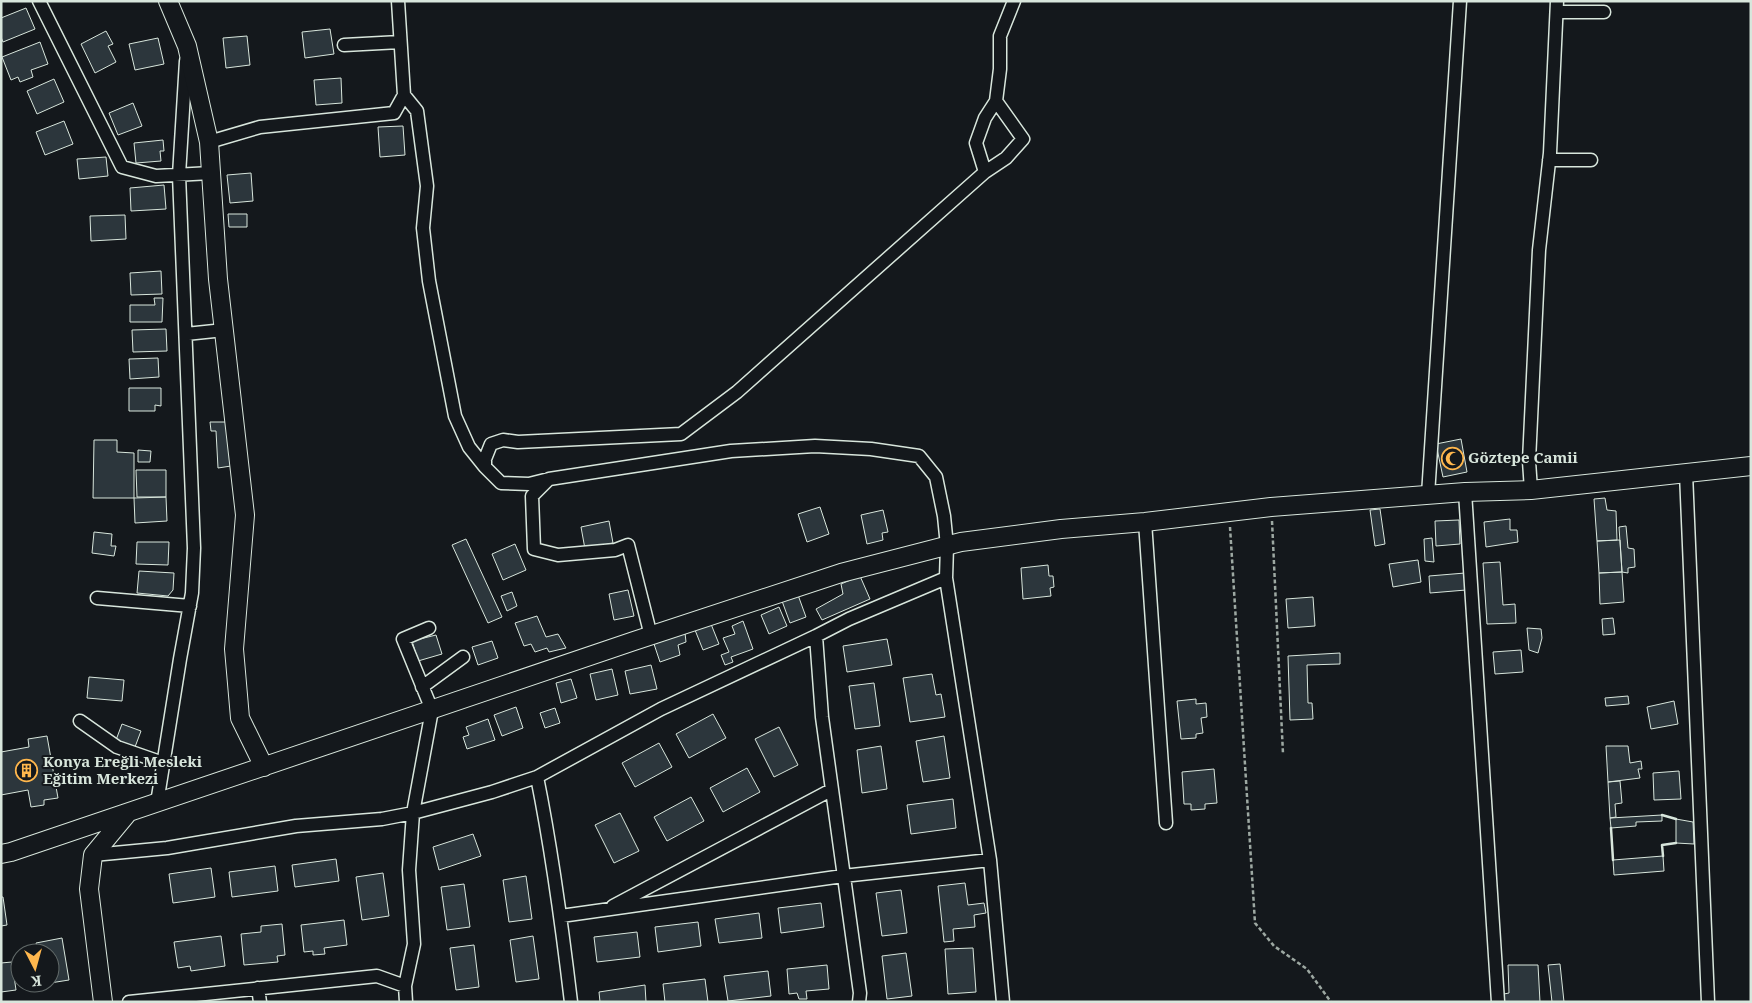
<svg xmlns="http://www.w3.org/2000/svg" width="1752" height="1003" font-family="'Noto Serif',serif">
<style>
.building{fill:#2c363c;stroke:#d8e6dc}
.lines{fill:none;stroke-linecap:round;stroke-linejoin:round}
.street-casing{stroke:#d8e6dc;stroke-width:15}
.secondary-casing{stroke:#d8e6dc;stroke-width:20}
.path{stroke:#9da8a2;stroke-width:2.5;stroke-dasharray:4 2.5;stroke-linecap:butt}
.street{stroke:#14181c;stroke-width:12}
.secondary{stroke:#14181c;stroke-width:18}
.wall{stroke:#d8e6dc;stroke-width:2.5}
.labels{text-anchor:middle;stroke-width:4;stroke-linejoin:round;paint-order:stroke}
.poi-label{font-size:15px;font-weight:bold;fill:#d8e6dc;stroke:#14181c;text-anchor:start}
</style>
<rect width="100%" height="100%" fill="#14181c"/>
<path class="building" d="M26,8L35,29L3,42L1,37V18Z
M330,29L334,54L305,58L302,32Z
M106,31L113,44L108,46L116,62L95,73L81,44Z
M247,36L250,65L226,68L223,38Z
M158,38L164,64L135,70L129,44Z
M40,42L48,64L31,70L33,77L20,82L18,77L11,80L2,57Z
M341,78L342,103L316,105L314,80Z
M54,79L64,102L37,114L27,91Z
M133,103L142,126L118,135L109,113Z
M64,121L73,144L45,155L36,132Z
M403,126L405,155L380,157L378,127Z
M163,140L164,151H160L161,161L136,163L134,143Z
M106,157L108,176L79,179L77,159Z
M251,173L253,201L230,203L227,175Z
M164,185L166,209L131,211L130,188Z
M228,214H247V227H229Z
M125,215L126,239L91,241L90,216Z
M161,271L162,294L131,295L130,273Z
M154,298H163L162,322H130V305H155Z
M166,329L167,351L133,352L132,330Z
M158,358L159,377L130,379L129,359Z
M129,388H161V406L155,405V411H129Z
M210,422H226L231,466L218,468L216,431H211Z
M1461,439L1467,472L1443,477L1436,444Z
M94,440H117V452L134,453V498H93Z
M138,450L151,451L150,462H138Z
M136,470H166V497H137Z
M166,497L167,521L135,523L134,498Z
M1605,498L1607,510L1616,511L1617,540L1597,541L1594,499Z
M820,507L829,534L807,542L798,514Z
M1380,509L1385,544L1375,546L1370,510Z
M883,510L888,532L882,533L883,540L867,544L861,515Z
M1510,519V530H1517L1518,542L1486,547L1484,522Z
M1459,520L1460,544L1436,546L1435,521Z
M609,521L613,543L585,549L581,527Z
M1626,526L1628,548L1634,549L1635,567L1628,568V573L1622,572L1619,527Z
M94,532L112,534L111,546H116L114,556L92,553Z
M1432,538L1434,562L1425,561L1424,539Z
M466,539L502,617L488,623L452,545Z
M1620,540L1622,572L1599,573L1597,541Z
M137,542H169L168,565L136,564Z
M515,544L526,570L503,580L492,554Z
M1418,560L1421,582L1393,587L1389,564Z
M1500,562L1503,605L1515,604L1516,623L1487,624L1483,563Z
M1048,565L1049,576H1053L1054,587L1050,588L1051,596L1023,599L1021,568Z
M139,571L174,573L173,590L168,596L137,593Z
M1622,572L1624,602L1600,604L1599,573Z
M1465,573L1466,590L1430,593L1429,576Z
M860,576L870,599L822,620L816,609L843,594L841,584Z
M628,590L634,616L614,620L609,594Z
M512,592L517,606L507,611L501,596Z
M798,595L806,617L790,623L782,601Z
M1313,597L1315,626L1288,628L1286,599Z
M779,607L787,626L769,634L761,615Z
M537,616L546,637L558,634L566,648L549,652L547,648L535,652L531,644L524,646L515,623Z
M1613,618L1615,634L1603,635L1602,619Z
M743,621L753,649L731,657L733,662L725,665L721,655L729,652L723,638L735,634L732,626Z
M711,624L719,644L703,650L695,630Z
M1527,628L1541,629L1542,638L1538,653L1529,650Z
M685,633L686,642L678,645L680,655L660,662L654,644Z
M436,635L442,654L418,661L412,641Z
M887,639L892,665L847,672L843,646Z
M492,641L498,658L478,665L472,647Z
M1521,650L1523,672L1495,674L1493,652Z
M1340,653V664L1307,665L1308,703H1312L1313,719L1290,720L1288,656Z
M651,665L657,689L630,694L625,671Z
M612,669L618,695L596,700L590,674Z
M932,674L936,695L941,694L945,717L910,722L903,678Z
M89,677L124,680L122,701L87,698Z
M571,679L577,698L561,703L556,683Z
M874,683L880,726L855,729L849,686Z
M1628,696L1629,704L1606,706L1605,698Z
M1196,699V704L1206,703L1207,717L1201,718L1203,733L1196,734V738L1181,739L1177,701Z
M1674,701L1678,724L1651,729L1647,707Z
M516,707L523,728L502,736L494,715Z
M555,708L560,723L545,728L540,713Z
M713,714L726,738L689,758L676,734Z
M488,719L495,740L467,749L463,737L469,735L466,727Z
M122,724L141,731L135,747L116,740Z
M779,727L798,765L774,777L755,739Z
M47,736L58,798L44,800V805L31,807L28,790L1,795V752L29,747L28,739Z
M944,736L950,778L923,782L916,741Z
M659,743L672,767L635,787L622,763Z
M881,746L887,789L862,793L857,750Z
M1606,746H1628L1630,763L1641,761L1642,769H1638L1640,778L1608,782Z
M747,768L760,792L723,812L710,788Z
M1214,769L1217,803L1205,804V809L1191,810V804H1184L1182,772Z
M1679,771L1681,799L1654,800L1653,773Z
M1620,781L1622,803L1615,804L1616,817L1610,818L1608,782Z
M691,797L704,821L667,841L654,817Z
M953,799L956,828L911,834L907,805Z
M620,813L639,851L614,863L595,825Z
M1662,815V821L1636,822V826L1611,828L1610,818Z
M1676,819L1693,822L1694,844L1676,843Z
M473,834L481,856L439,870L433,847Z
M1663,856L1664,871L1614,875L1613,860Z
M336,859L339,881L295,887L292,865Z
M275,866L278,891L232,897L229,872Z
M211,868L215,897L173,903L169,874Z
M383,873L389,916L362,920L356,877Z
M526,876L532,919L509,922L503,880Z
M965,883L968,905L984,903L986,913L974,915L975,927L953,929L954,941L944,942L938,886Z
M464,884L470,927L447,930L441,887Z
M901,890L907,933L882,936L876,893Z
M1,897H3L7,925L1,926Z
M821,903L824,927L781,933L778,908Z
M759,913L762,938L719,943L715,919Z
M344,920L347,945L324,948L325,954L313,955V951L304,952L301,925Z
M698,922L701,946L658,952L655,927Z
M282,924L285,955L277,956L278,962L244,965L241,934L261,932V926Z
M637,932L640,957L597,962L594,937Z
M221,936L225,966L191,971L190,966L178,968L174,942Z
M533,936L539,979L516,982L510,940Z
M62,938L69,980L50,983V953H38L36,943Z
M474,945L479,987L456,990L450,948Z
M973,948L976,992L948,994L945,949Z
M906,953L912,996L887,999L882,956Z
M12,962L16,990L1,992V963Z
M1560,964L1564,1002H1552L1548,965Z
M827,965L829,989L806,991L807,999H799L797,993L789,994L787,969Z
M1508,965H1538L1540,1002H1504V994L1509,993Z
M768,971L771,996L728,1001L724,976Z
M705,979L708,1002H665L663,984Z
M645,985L646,1002H600L599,992Z"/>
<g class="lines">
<defs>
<path id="street" d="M39,1L122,167L156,176L211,173
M1557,12H1604
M344,45L400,42
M404,95L417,111L427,186L423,228L429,281L455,416L469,447L485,467
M996,101L985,118L976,143L985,172L737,392L681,434L518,442L503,440L491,444L485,459V467L501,483L529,484L549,479L731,451L815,446L871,449L919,456L936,477L944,516L947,546L946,578L990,860L1003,1002
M209,142L260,127L394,113L404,95L398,1
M1549,160H1591
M985,172L1006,158L1023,139L996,101L1000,69V36L1014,1
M186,334L224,330
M1686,473L1708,1002
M549,479L532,496L534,549L558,555L615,550L628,545L651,636
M1531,490L1529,461L1539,250L1550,153L1557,1
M1465,492L1498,1002
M1428,495L1460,1
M1145,522L1166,823
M97,598L190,606
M816,636L822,717L860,993L859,1002
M422,687L463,657
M80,721L117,747L163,763
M537,777C552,851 562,926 571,1002
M157,803L180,659L192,593L194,548L179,175L186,61
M93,855L167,848L296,826L382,819L413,813L492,792L537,777L661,709L816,636L849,619L946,578
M613,906L831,790
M561,916L843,876L990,860
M258,988L260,1002
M129,1002L377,976L405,986
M406,1002L405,986L414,944L409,870L413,813L432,710L403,639L429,628"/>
<path id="secondary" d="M168,1L187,46L209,142L218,279L245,515L234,649L240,718L264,767
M1,854L11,852L634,641L841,573L961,542L1061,529L1145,522L1271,507L1465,492L1531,490L1751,466
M103,1002L89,889L93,855L127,814"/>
</defs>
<use href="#street" class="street-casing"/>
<use href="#secondary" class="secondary-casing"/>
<path class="path" d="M1272,521L1283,754
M1230,527L1255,923L1274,946L1307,969L1331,1002"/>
<use href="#street" class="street"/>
<use href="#secondary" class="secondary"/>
<path class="wall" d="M1662,815L1676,819
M1611,828L1613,860
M1663,856L1662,845L1676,843"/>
</g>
<defs>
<symbol id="mosque-ring" viewBox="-11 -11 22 22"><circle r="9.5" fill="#14181c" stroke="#ffb74d" stroke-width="1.5"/><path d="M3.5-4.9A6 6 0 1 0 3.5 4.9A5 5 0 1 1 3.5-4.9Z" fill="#ffb74d"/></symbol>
<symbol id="building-ring" viewBox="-11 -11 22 22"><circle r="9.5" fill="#14181c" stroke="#ffb74d" stroke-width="1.5"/><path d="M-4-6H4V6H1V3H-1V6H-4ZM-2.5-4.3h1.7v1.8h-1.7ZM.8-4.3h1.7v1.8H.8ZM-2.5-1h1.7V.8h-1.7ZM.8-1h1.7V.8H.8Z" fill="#ffb74d"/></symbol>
</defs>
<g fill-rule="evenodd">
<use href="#mosque-ring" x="1440" y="446" width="25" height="25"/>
<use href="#building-ring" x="14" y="758" width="25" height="25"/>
</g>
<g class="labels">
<g class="poi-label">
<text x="1468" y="463">Göztepe Camii</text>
<text x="43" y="767">Konya Ereğli Mesleki<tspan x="43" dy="17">Eğitim Merkezi</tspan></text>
</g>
</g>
<rect width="1752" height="1003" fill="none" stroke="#d8e6dc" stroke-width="5"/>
<g transform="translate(35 968) rotate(174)"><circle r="24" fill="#14181c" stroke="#626a69"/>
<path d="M0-4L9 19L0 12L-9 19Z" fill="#ffb74d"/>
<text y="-8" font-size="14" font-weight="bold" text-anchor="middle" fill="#d8e6dc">K</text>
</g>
</svg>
